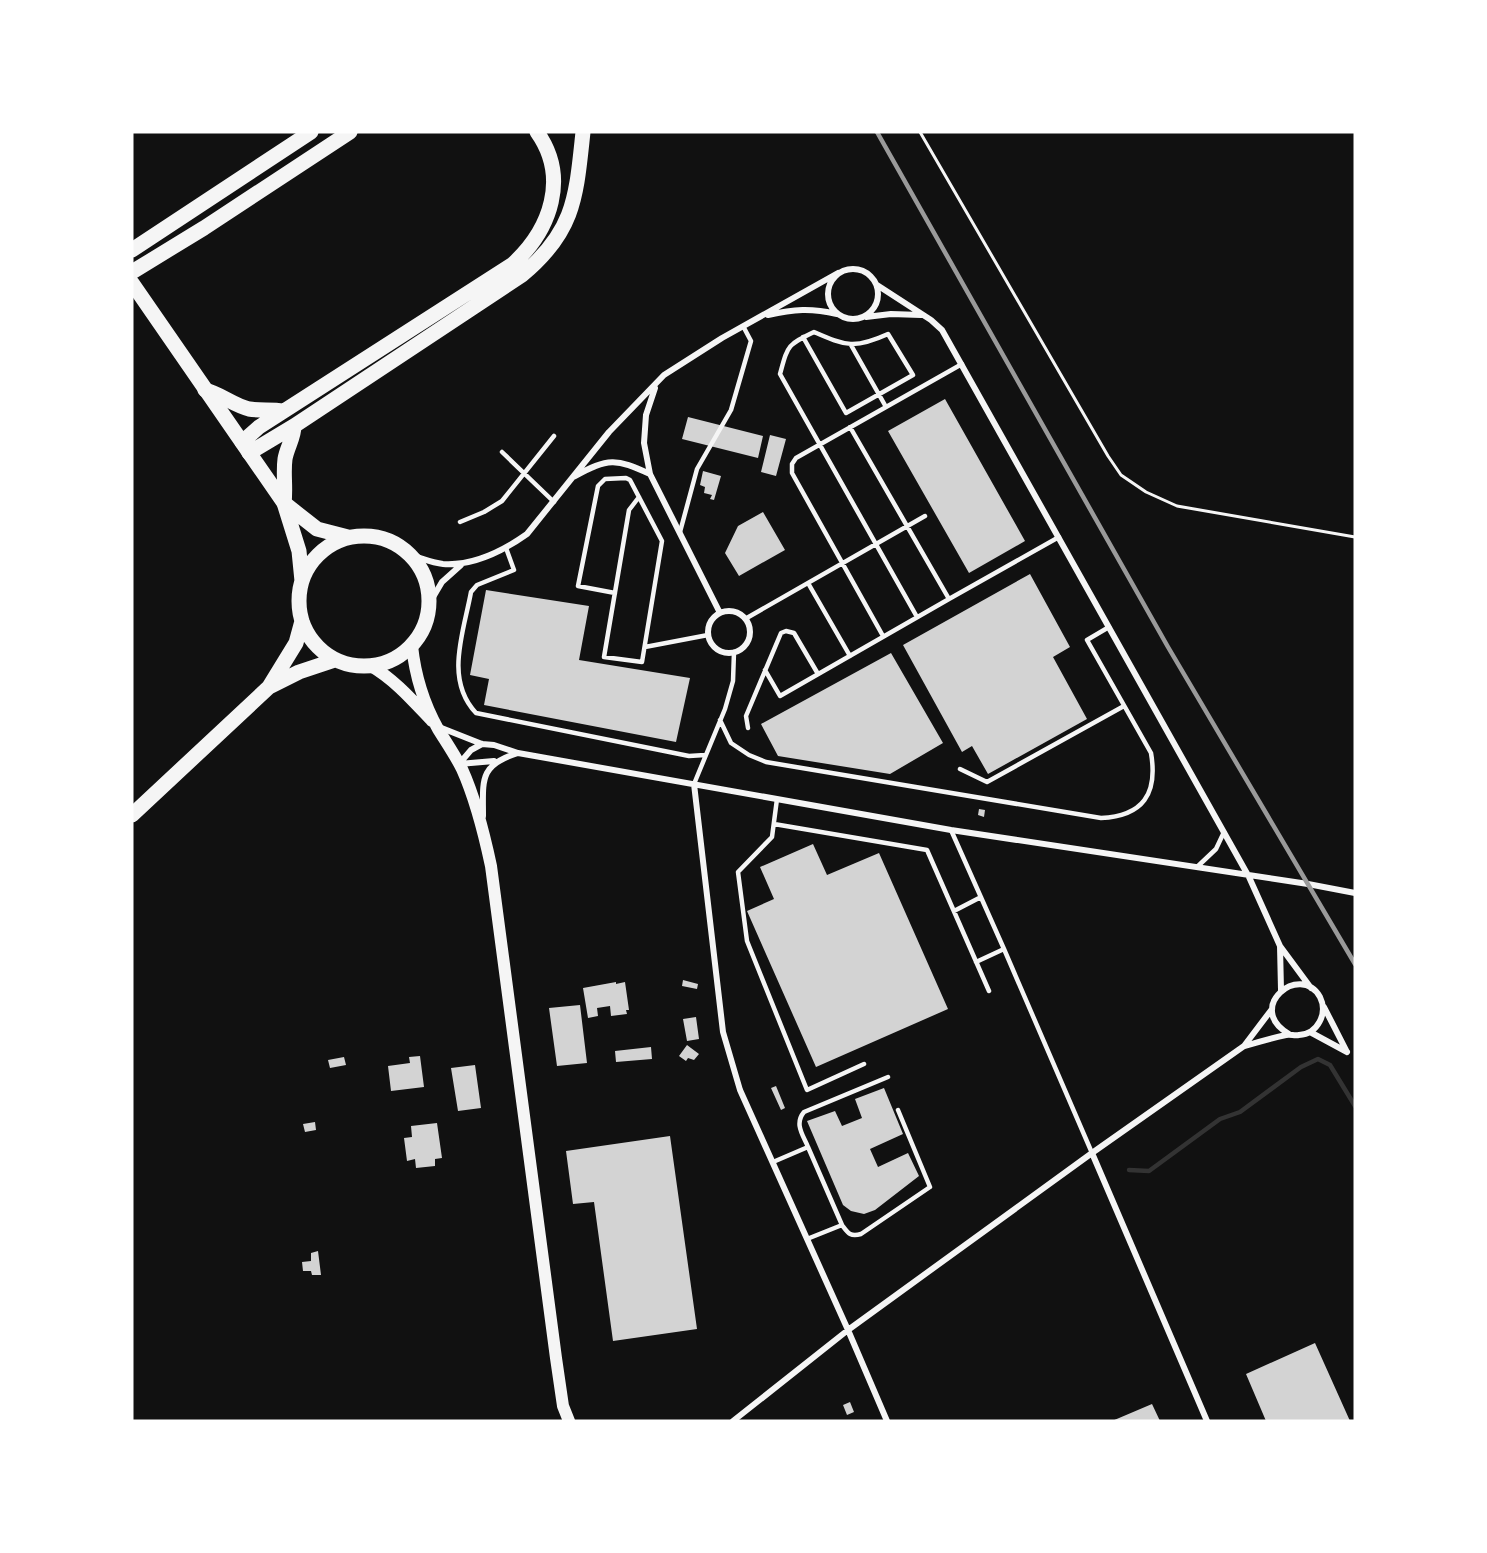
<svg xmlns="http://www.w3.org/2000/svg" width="1487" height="1553" font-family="'Noto Serif',serif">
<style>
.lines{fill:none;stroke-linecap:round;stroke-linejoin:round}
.stream{stroke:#333;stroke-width:4.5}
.building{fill:#d3d3d3}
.path{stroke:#f5f5f5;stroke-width:3}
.service{stroke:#f5f5f5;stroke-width:4.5}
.minor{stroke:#f5f5f5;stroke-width:6}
.secondary{stroke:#f5f5f5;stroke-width:12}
.primary{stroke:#f5f5f5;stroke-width:15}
.trunk{stroke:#f5f5f5;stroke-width:15}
.rail{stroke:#9a9a9a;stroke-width:4.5}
</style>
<rect width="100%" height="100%" fill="#111"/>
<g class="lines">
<path class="stream" d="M1129,1170L1149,1171L1220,1119L1240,1112L1301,1067L1318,1059L1330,1065L1355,1106"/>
</g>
<path class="building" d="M945,399L1025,541L969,573L888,431Z
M688,417L763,436L758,458L682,439Z
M770,435L786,439L776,476L761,472Z
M703,471L721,476L714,500L710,499L712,495L704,493L705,487L700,485Z
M763,512L785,550L739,576L725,553L738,526Z
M1030,574L1070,647L1053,657L1087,719L988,774L972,746L962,752L903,645Z
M486,590L589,606L579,660L690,678L676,742L484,705L489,679L470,675Z
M891,653L943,743L890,774L778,756L761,724Z
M979,809L985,810L984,817L978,815Z
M813,844L827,875L879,853L948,1009L816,1067L747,911L774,899L760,867Z
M683,980L698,984L697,989L682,986Z
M616,982V984L625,982L629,1010H626L627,1014L611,1016L610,1006L597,1008L598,1016L588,1018L583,988Z
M580,1005L587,1063L557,1066L549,1008Z
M696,1017L699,1039L687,1041L683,1019Z
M687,1045L699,1054L694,1060L688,1058L686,1061L679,1056Z
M651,1047L652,1059L616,1062L615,1051Z
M420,1056L424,1087L391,1091L388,1066L410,1063L409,1057Z
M344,1057L346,1065L330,1068L328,1060Z
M475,1065L481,1108L458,1111L451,1068Z
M776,1086L785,1108L781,1110L771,1088Z
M884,1088L903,1134L870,1149L878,1167L908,1153L919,1176L875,1210L864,1214L851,1211L843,1205L807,1121L835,1111L842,1126L862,1118L855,1099Z
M315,1122L316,1130L305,1132L303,1124Z
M437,1123L442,1158L435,1159V1166L416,1168L415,1159L407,1161L404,1138L412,1137L411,1126Z
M670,1136L697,1329L613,1341L594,1202L573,1204L566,1151Z
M318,1251L321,1275H312L311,1271H303L302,1262L311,1261V1253Z
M1315,1343L1350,1421H1266L1246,1374Z
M850,1402L854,1412L847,1415L843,1405Z
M1152,1404L1160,1421H1112Z"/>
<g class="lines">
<path class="path" d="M920,132L1108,456L1121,475L1146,492L1177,506L1355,537"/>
<path class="service" d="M803,337L846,413L913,375L888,334C855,349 846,346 814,332C787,345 788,345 780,374L917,617
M851,345L886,407
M502,452L554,502
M460,522L484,512L502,501L554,436
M680,532L697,469L731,410L751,341L743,326
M506,548L514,570L477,585L471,592C464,631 444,679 476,713L689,756L705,755
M808,583L850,656
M615,593L578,586L598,486L605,479L626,478L630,480L662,541L642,662L604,657L629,510L639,497
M949,599L1059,537
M745,619L925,516
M883,636L792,473V464L796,458L962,364
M645,647L708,635
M765,670L780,696L949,599L850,427
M720,720L731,743L749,755L766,762L1101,818C1143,816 1158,794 1151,753L1087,640L1109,627
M748,728L746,716L781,633L786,631L794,633L818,674
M960,769L987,782L1124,706
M694,784L725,709L733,681L734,652
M777,799L772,837L738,872L747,941L807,1090L864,1064
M774,824L927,850L989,991
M951,830L1004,949L1092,1153
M1197,867L1216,849L1224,832
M954,911L981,897
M976,962L1004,949
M808,1147L842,1225
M773,1162L808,1147C803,1135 794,1124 804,1112L888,1077
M807,1239L842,1225C848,1233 850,1237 861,1234L930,1187L898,1110"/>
<path class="minor" d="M828 294a25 25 0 1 1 50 0a25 25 0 1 1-50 0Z
M877,285L931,320L942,330L1249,877L1280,946L1311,988
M768,315C794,309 811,308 837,314
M866,317L891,314L921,315
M655,388L646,415L644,443L650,474L720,613
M575,476C608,458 616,458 650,474
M410,555C421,558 432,563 443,564C474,566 503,551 527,534L609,432L664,375L722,338L838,273
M429,604L442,582L461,565
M708 632a21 21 0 1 1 42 0a21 21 0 1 1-42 0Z
M439,727L482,744L494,745L518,753L951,830L1308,884L1355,893
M459,764L494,761
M459,764L471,750L482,744
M694,784L723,1032L740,1090L848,1330L1092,1153L1207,1421
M483,816C483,780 479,765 518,753
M1280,946L1281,990
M1324,1007L1347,1052
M1310,1032L1347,1052
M1245,1046C1258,1042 1272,1038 1286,1035C1291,1034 1294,1036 1299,1035C1318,1034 1328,1013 1320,997C1300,962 1244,1008 1289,1034
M1092,1153L1244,1046L1272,1009
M733,1421L848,1330L887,1421"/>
<path class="secondary" d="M412,646C415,674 424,704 438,729C446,742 455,755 462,769C476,800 484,833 491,866L556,1358L563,1406L569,1421
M371,666C395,680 413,701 432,721"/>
<path class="primary" d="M132,283L284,503L317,529L348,537
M284,503L299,551L302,581
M299 601a65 65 0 1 1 130 0a65 65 0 1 1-130 0Z
M269,687L299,672L335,660
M132,815L269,687L296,643L302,621"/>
<path class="trunk" d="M132,250L311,132
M132,272L204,228L350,132
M205,390C221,394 233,405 249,409C260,411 272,409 283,411
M242,442L259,427L513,264C551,229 569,177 537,132
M249,453L294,426L522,275C575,231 576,197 583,132
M284,503C286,488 283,474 285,459C287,447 294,438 294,426"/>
<path class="rail" d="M877,132L1168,647L1355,964"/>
</g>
<rect width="1487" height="1553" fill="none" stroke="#ffffff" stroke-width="267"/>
</svg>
